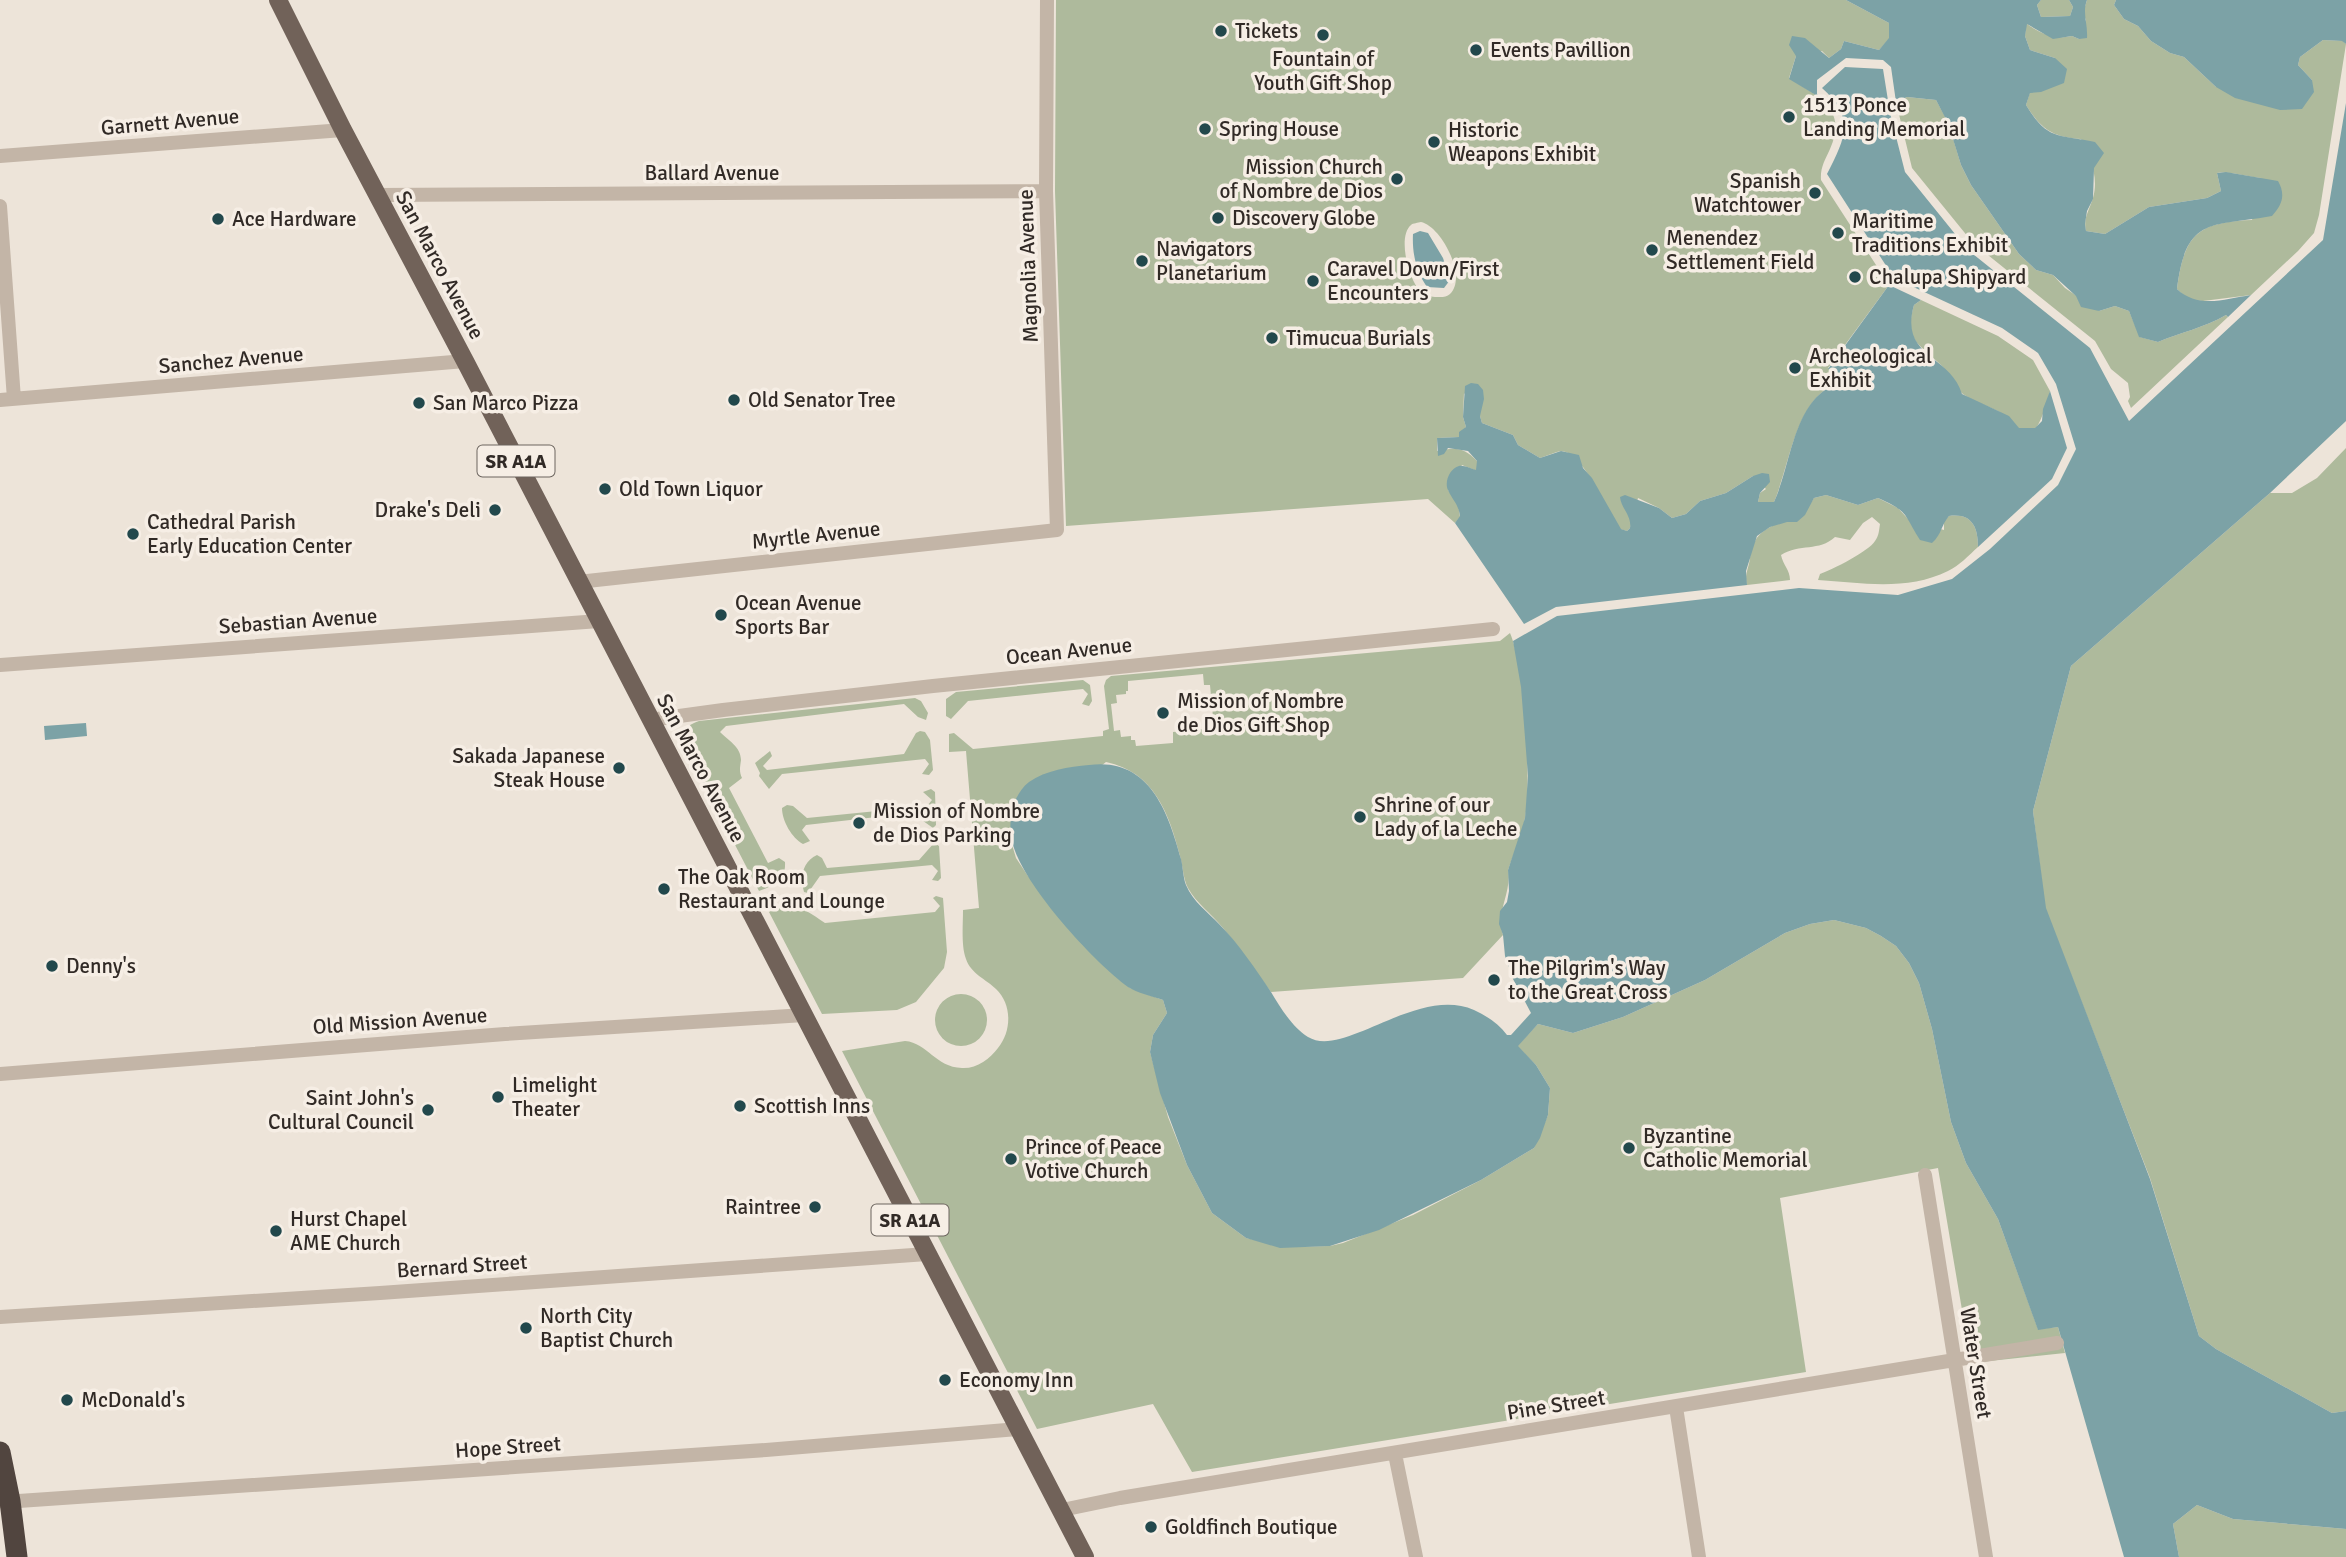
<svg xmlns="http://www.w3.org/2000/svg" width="2346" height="1557" font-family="Signika,sans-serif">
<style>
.green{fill:#aeba9c;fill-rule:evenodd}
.water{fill:#7ca2a6}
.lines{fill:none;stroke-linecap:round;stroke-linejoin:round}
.street{stroke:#c3b5a7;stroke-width:14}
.primary{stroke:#716259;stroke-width:18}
.highway{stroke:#51453f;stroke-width:21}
.poi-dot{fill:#22484c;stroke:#f6eee5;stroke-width:2.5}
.labels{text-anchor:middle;stroke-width:7;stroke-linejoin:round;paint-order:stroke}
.shield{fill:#f6eee5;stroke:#6c655f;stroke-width:2}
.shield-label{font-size:19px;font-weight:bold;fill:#312a26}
.poi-label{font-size:21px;fill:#312a26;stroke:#f6eee5;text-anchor:start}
.street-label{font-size:21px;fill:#312a26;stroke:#f6eee5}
</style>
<rect width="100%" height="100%" fill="#ede4d9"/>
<path class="green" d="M1056,0H1846L1889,23L1890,38L1879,50L1844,41L1841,49L1829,58L1822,51L1796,56L1789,78C1819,97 1848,109 1830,149C1825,160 1820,168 1821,180L1889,285L1828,368L1840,373L1839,383C1796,396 1790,465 1774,502H1758L1760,493L1766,489L1753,476L1726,493L1700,501L1686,514L1672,518L1659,508L1638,498L1630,528L1627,531L1620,529C1609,514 1583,451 1561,451C1555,452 1546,456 1540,458L1518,445L1513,435L1482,423L1480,416L1464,393L1463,417L1466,427L1459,437L1437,438V451C1455,447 1464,447 1477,461V471L1462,465L1448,490L1458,504L1460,517L1455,523L1428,499L1066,526L1055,191ZM1421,222C1441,226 1468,277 1450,294C1446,298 1440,297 1435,297C1429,296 1424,296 1420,291C1409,280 1397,237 1411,225C1413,223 1418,223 1421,222Z
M2041,0H2069L2073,7L2070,16L2041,17L2037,5Z
M2087,0H2116L2114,5L2124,19L2138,26L2151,41L2170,53L2184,57L2216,87L2312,80L2298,65L2300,57L2323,40L2343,41L2346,44L2319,215L2314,233L2298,251L2251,295L2203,301L2189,300L2177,289C2184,235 2197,222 2252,220L2261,178C2247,177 2231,171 2217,173L2221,191L2207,198L2149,207L2105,234L2086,231C2083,218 2089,211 2093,198C2099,176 2090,158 2081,139C2052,137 2041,129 2026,105L2030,92L2055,58L2030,50L2025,36L2026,23C2038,33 2057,40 2072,36L2079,39L2086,20L2083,13Z
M1907,97L1936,100L1948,122L1961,165L1971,185L2019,254L2036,270L2053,275L2065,288L2099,311L2115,306L2129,311L2140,337L2158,342C2181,332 2204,328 2226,315L2228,317L2131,408L2128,401L2130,397L2128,383L2111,369L2095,341L1973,243L1912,168L1896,102Z
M1921,300L1998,336L2033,360L2050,391C2048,401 2041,422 2036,428L2019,429C2000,405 1984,409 1963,394C1953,387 1949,372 1940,364C1917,342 1904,340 1914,305Z
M2346,448V1411L2332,1413L2216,1349L2199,1336L2150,1178L2045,908L2033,811L2071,666L2270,493H2292L2317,478Z
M1826,495L1858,505L1878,498L1898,508L1909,520L1944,530V521L1949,516C1972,513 1978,527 1978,547C1969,555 1959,566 1948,571C1908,591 1862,583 1818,580L1820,574C1832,570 1869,551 1875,541C1879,536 1879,530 1880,524L1872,517L1863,523L1850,540L1835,537C1819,552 1800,543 1781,555C1783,565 1790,570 1790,580L1747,585C1744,575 1749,568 1750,558C1755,515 1795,530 1814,498Z
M1510,633C1524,664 1532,783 1525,818C1522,835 1514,853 1508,870C1512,894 1495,912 1503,935L1463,978L1271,992C1255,971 1240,948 1223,928C1211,913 1197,904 1188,888C1183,879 1183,866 1180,856C1169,813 1154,772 1106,762L1010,838L1016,858L1028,876L1130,988L1163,1000L1167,1013L1153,1035L1150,1052L1168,1117L1187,1165L1212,1213L1246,1238L1289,1247L1330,1246L1343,1243L1413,1215L1481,1180L1534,1148L1548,1115L1550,1088L1536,1065L1517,1046L1538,1024L1573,1033L1623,1017L1705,980L1785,933L1810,924L1834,920L1866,928L1881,936L1896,946L1909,963L1919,983L1932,1029L1951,1122L1966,1163L1998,1219L2038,1329L2058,1327L2065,1353L1971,1363L1938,1168L1780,1198L1806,1372L1192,1472L1153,1404L1037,1429L842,1051L905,1041C928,1043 935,1067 962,1068C976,1069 990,1059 998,1048C1012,1031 1012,1004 996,989C986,979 971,974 966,959C961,946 963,925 963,910L979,908L966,751L949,752V734L954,733L973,749L1103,736V731L1109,729L1104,686L1106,680L1111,676L1500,641ZM1203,674L1204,685H1210L1214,728L1173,732V743L1136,746L1135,740H1131V736L1121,737L1120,730L1114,731L1111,704L1117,703L1116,695L1126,694V691H1128V681Z
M1083,680L1090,685L1092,701L1089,706L1082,704L1088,694L1083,689L968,701L951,719L946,716V699L956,692Z
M915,698L921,701L928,713L926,720L918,717L904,704L726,726L720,732C728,740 741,747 741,760C740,768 739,771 742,778L729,788L768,863L779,858L785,862C786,880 775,885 759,891L681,741C681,729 688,725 699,721Z
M920,731L925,732L930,740L933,770L929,775L922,774L929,764L925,759L782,774L769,789L759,776L760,773L755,763L770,751L772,756L763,766L767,770L904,754L916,733Z
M931,789L935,792L936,825L933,828L912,813L806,825L802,830L810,841L803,844C792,838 782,821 782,808L787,805L793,806L807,818L927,806L932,800L923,792Z
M934,843L939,846L941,878L938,881L932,880L938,871L932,865L820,876L808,893L804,892C800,877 802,862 817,855L822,858L827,868L919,860Z
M936,896L943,898L947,952L944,968L916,1002L897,1010L822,1014L769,912C793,900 805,909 825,923L935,912L940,906L933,898Z
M935 1020a26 26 0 1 1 52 0a26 26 0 1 1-52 0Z
M2197,1505L2233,1519L2346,1529V1557H2179L2173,1524Z"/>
<path class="water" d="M1846,0H2041L2037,5L2041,17L2070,16L2073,7L2069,0H2087C2082,13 2088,24 2087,38L2079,39L2072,36L2053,39L2027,24L2025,36L2030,50L2055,58L2067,69L2064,83L2041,92L2030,93L2026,105C2048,141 2058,134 2095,142L2104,153L2094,168L2093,199L2087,211L2085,224L2086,231L2105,234L2149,207L2207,198L2221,191L2217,173L2226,172L2278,181C2286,195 2282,205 2272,216C2212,227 2186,215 2177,289C2198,309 2225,299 2251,295L2228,317L2226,315C2204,328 2181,332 2158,342L2139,337L2129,311L2115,306L2099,311L2081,307L2076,296L2053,275L2036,270L2019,254L1971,185L1961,165L1948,123L1936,100L1907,97L1896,102L1891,67L1883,60L1846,58L1817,80V94L1819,97L1789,79L1796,56L1789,45L1792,36L1805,38L1829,58L1841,49L1844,41L1879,50L1889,38V23Z
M2116,0H2346V44L2342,41L2323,40L2300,57L2298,65L2312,80L2314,92L2302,109L2280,110L2235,98L2216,87L2184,57L2170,53L2151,41L2138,26L2124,19L2114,5Z
M1845,67L1883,69L1890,113L1905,172L1968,250L2090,348L2129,421L2323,240L2346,103V421L2270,493L2071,666L2033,811L2046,908L2150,1179L2199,1336L2216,1349L2332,1413L2346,1411V1529L2233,1519L2197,1505L2173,1524L2179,1557H2124L2058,1327L2038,1330L1998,1219L1966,1163L1951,1122L1932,1029L1919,983L1909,963L1896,946L1881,936L1866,928L1834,920L1810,924L1785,933L1705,980L1623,1017L1573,1033L1538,1024L1518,1046L1536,1065L1550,1088L1548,1115L1540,1138L1534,1148L1481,1180L1379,1230L1330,1246L1280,1248L1246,1238L1212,1213L1187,1165L1160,1093L1150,1052L1153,1035L1167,1013L1163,1000C1152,996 1137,993 1128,987C1093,961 1025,887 1013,845C1007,825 1011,796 1029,782C1046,770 1069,767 1089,765C1149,757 1168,811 1181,859C1183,867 1183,877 1186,885C1193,902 1208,912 1220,925C1238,943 1257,971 1271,992C1280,1007 1292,1027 1308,1037C1344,1059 1417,985 1474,1010C1487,1016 1499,1024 1507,1035H1511L1531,1013L1513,979L1505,956L1503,935L1499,924L1500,911L1507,902L1509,891L1508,870L1525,818L1528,776L1521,687L1513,641L1557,616L1799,588L1898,595L1952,579L1990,549L2058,485L2076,449L2056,384L2038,353L2002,328L1894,278L1827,174C1845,138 1856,119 1822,88Z
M1420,231L1428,233L1443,258L1450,280L1444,288L1427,287C1416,271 1412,253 1413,234Z
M1889,285L1921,300L1914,305C1899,358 1950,354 1962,394L2009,416L2019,428H2035L2042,421L2043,409L2050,391L2067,448L2052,479L1978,547C1978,527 1972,513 1949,516C1941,525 1942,534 1932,543L1920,540C1903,513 1909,512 1878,498L1858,505L1826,495L1814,498L1805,515L1797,522H1787L1770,527L1757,536L1746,571L1747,585L1556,607L1524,624L1455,523L1460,516C1458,503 1453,501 1448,490C1444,482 1450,468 1459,466C1464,465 1472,469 1476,470L1477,461L1468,451L1448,448L1444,454L1438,456L1437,438L1459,437V432L1466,427L1463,417L1465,386L1471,383L1478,384L1483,390L1484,399L1480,416L1482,423L1513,435L1518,445L1540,458L1561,451L1579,455L1583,468L1592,478L1621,529L1627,531L1630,528C1632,516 1621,508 1620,497L1625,495L1659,508L1672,518L1686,514L1700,501L1726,493L1753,476L1762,473L1769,474L1770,482L1760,493L1758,502H1774C1792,464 1793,398 1839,383L1840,373L1828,369Z
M86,723L87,736L45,740L44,726Z"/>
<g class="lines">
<path class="street" d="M0,156L343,130
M377,195L1046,191
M0,206L14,399
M0,400L465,361
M578,582L1057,530L1046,191L1047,0
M0,665L599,621
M650,720L723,710L933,686L1493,629
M0,1074L505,1034L804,1015
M1925,1175L1986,1557
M0,1317L380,1293L927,1254
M1676,1407L1699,1557
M1395,1454L1416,1557
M4,1502L766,1450L1019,1429
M1062,1510L1120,1498L2057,1343"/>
<path class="primary" d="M278,0L343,130L465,361L1085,1557"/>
<path class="highway" d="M0,1452L10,1501L17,1557"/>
</g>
<g class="poi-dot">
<circle cx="1221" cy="31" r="7"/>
<circle cx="1323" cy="35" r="7"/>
<circle cx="1476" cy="50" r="7"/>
<circle cx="1789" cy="117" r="7"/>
<circle cx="1205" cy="129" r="7"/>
<circle cx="1434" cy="142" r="7"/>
<circle cx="1397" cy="179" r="7"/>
<circle cx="1815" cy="193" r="7"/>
<circle cx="1218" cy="218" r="7"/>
<circle cx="218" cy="219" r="7"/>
<circle cx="1838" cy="233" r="7"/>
<circle cx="1652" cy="250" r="7"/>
<circle cx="1142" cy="261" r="7"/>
<circle cx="1855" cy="277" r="7"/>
<circle cx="1313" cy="281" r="7"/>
<circle cx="1272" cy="338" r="7"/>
<circle cx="1795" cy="368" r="7"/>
<circle cx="734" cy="400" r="7"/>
<circle cx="419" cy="403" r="7"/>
<circle cx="605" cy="489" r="7"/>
<circle cx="495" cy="510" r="7"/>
<circle cx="133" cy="534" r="7"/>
<circle cx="721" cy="615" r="7"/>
<circle cx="1163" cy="713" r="7"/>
<circle cx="619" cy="768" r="7"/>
<circle cx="1360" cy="817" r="7"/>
<circle cx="859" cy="823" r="7"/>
<circle cx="664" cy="889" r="7"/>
<circle cx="52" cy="966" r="7"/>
<circle cx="1494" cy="980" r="7"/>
<circle cx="498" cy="1097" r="7"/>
<circle cx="740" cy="1106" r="7"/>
<circle cx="428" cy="1110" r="7"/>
<circle cx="1629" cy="1148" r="7"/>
<circle cx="1011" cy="1159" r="7"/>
<circle cx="815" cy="1207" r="7"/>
<circle cx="276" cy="1231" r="7"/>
<circle cx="526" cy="1328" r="7"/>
<circle cx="945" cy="1380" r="7"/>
<circle cx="67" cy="1400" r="7"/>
<circle cx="1151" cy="1527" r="7"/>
</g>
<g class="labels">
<g class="shield">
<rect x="477.5" y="445.5" width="77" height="31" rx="5"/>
<rect x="871.5" y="1204.5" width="77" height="31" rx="5"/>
</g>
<g class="shield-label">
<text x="516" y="468">SR A1A</text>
<text x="910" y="1227">SR A1A</text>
</g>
<g class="poi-label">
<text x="1235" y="38">Tickets</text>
<text x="1490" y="57">Events Pavillion</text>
<text x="1323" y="66" text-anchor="middle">Fountain of<tspan x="1323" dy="24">Youth Gift Shop</tspan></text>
<text x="1803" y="112">1513 Ponce<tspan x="1803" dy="24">Landing Memorial</tspan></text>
<text x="1219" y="136">Spring House</text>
<text x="1448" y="137">Historic<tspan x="1448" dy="24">Weapons Exhibit</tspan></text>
<text x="1383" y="174" text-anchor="end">Mission Church<tspan x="1383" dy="24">of Nombre de Dios</tspan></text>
<text x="1801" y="188" text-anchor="end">Spanish<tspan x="1801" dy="24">Watchtower</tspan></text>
<text x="1232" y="225">Discovery Globe</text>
<text x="232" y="226">Ace Hardware</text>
<text x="1852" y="228">Maritime<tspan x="1852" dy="24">Traditions Exhibit</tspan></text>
<text x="1666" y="245">Menendez<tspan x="1666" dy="24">Settlement Field</tspan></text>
<text x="1156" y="256">Navigators<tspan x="1156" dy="24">Planetarium</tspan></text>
<text x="1327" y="276">Caravel Down/First<tspan x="1327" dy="24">Encounters</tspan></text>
<text x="1869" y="284">Chalupa Shipyard</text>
<text x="1286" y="345">Timucua Burials</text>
<text x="1809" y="363">Archeological<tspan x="1809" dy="24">Exhibit</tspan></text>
<text x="748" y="407">Old Senator Tree</text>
<text x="433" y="410">San Marco Pizza</text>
<text x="619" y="496">Old Town Liquor</text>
<text x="481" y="517" text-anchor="end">Drake's Deli</text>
<text x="147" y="529">Cathedral Parish<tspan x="147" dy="24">Early Education Center</tspan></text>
<text x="735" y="610">Ocean Avenue<tspan x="735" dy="24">Sports Bar</tspan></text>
<text x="1177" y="708">Mission of Nombre<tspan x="1177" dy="24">de Dios Gift Shop</tspan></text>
<text x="605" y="763" text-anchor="end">Sakada Japanese<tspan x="605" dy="24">Steak House</tspan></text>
<text x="1374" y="812">Shrine of our<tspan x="1374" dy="24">Lady of la Leche</tspan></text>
<text x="873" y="818">Mission of Nombre<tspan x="873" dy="24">de Dios Parking</tspan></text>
<text x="678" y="884">The Oak Room<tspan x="678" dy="24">Restaurant and Lounge</tspan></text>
<text x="66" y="973">Denny's</text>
<text x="1508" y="975">The Pilgrim's Way<tspan x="1508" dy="24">to the Great Cross</tspan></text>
<text x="512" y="1092">Limelight<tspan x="512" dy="24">Theater</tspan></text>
<text x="414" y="1105" text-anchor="end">Saint John's<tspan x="414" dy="24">Cultural Council</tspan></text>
<text x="754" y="1113">Scottish Inns</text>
<text x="1643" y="1143">Byzantine<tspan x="1643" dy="24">Catholic Memorial</tspan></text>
<text x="1025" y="1154">Prince of Peace<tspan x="1025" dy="24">Votive Church</tspan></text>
<text x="801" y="1214" text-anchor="end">Raintree</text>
<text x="290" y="1226">Hurst Chapel<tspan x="290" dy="24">AME Church</tspan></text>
<text x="540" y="1323">North City<tspan x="540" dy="24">Baptist Church</tspan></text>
<text x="959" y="1387">Economy Inn</text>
<text x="81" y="1407">McDonald's</text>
<text x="1165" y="1534">Goldfinch Boutique</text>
</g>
<g class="street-label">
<text transform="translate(170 122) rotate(-5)" y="7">Garnett Avenue</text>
<text x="712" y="180">Ballard Avenue</text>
<text transform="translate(440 265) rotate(62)" y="7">San Marco Avenue</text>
<text transform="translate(1028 266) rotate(-92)" y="7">Magnolia Avenue</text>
<text transform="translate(231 360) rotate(-5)" y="7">Sanchez Avenue</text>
<text transform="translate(816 535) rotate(-6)" y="7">Myrtle Avenue</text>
<text transform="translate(298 621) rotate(-4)" y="7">Sebastian Avenue</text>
<text transform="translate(1069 651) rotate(-6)" y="7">Ocean Avenue</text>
<text transform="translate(701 768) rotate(62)" y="7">San Marco Avenue</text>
<text transform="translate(400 1021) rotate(-4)" y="7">Old Mission Avenue</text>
<text transform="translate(462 1266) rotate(-4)" y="7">Bernard Street</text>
<text transform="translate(1976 1363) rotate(81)" y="7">Water Street</text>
<text transform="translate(1556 1405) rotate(-9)" y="7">Pine Street</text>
<text transform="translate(508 1447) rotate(-4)" y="7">Hope Street</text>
</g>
</g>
</svg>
